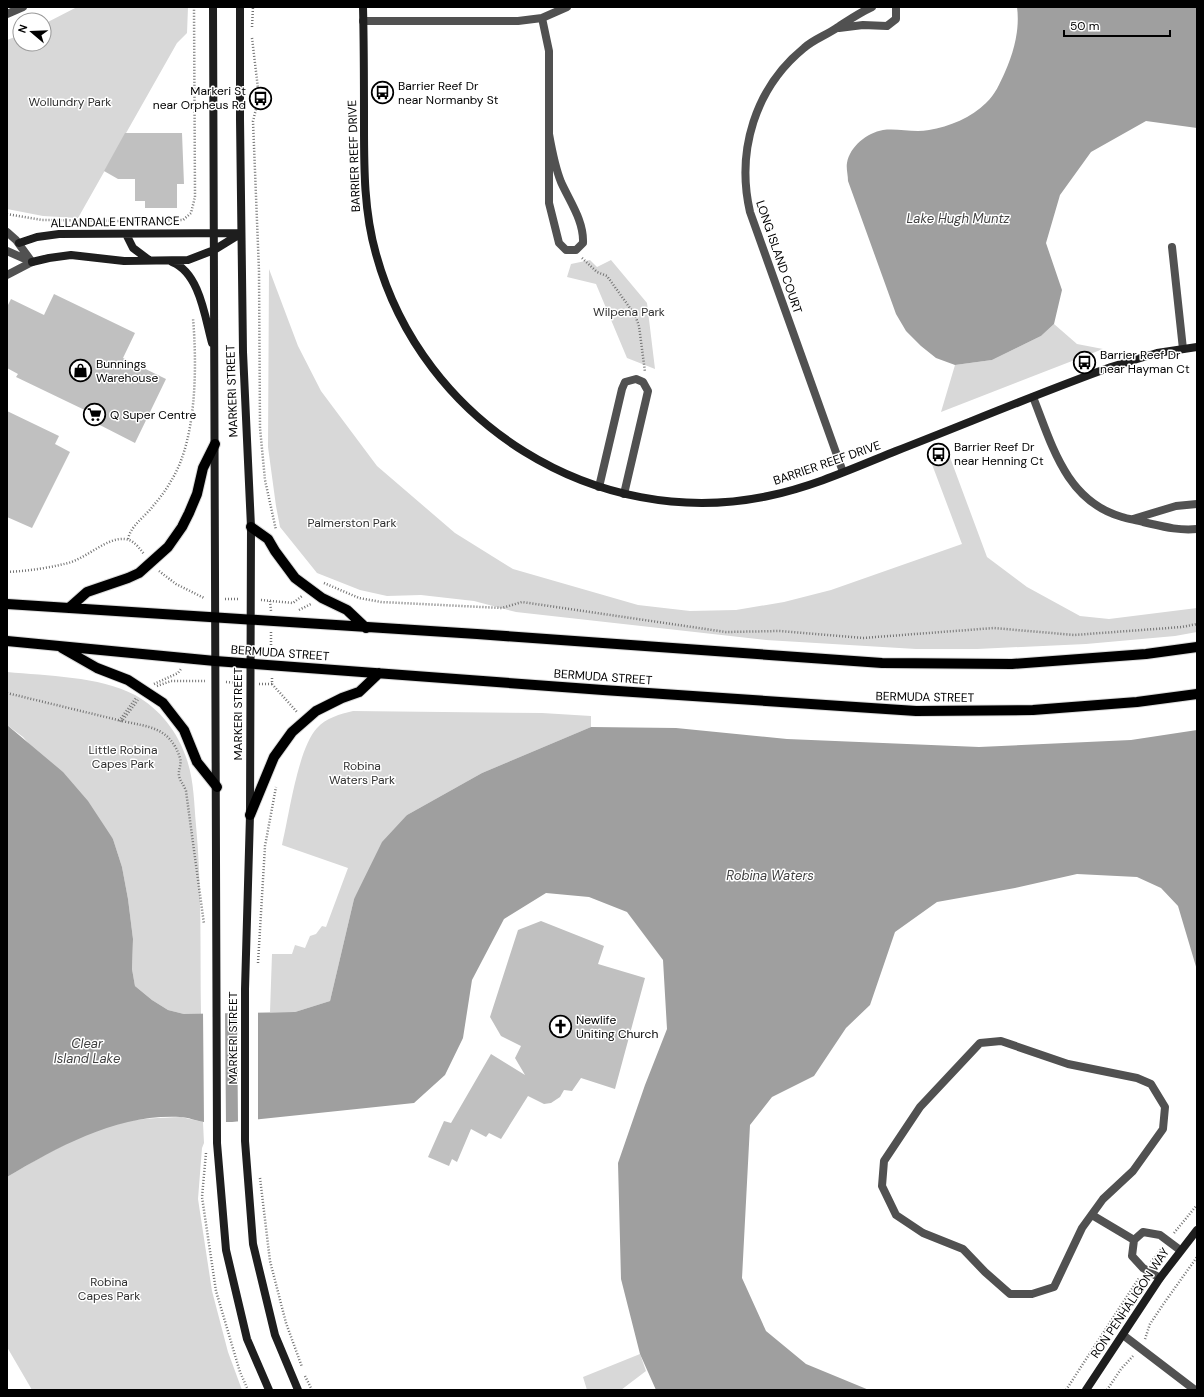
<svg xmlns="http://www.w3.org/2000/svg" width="1204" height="1397" font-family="'DM Sans',sans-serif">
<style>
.green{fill:#d8d8d8}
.water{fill:#9f9f9f}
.pier{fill:#fff}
.building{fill:#c0c0c0}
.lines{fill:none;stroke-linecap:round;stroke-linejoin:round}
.primary-casing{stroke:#dbdbdb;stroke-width:12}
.path{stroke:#737373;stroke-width:2.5;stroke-dasharray:1 2;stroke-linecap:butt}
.lane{stroke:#515151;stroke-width:8}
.street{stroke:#515151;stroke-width:8}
.secondary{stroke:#1e1e1e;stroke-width:8}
.primary{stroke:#000;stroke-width:10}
.labels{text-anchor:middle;stroke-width:3;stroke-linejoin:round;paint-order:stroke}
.poi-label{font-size:12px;fill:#000;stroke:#fff;text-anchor:start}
.park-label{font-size:12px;fill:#2f2f2f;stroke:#fff}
.street-label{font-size:12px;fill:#000;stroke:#fff}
.water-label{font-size:13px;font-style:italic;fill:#404040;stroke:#fff}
</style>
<rect width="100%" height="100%" fill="#fff"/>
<path class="green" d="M77,7H188L187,33L177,43L78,218L43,216L7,209V40L20,35V44H44V24Z
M590,260L597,267L611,260L647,303L655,369L627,358L596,284L567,277L571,264Z
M269,269L298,346L321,391L377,466L455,533L513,569L638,605L690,611L736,610L784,602L831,590L962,544L930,459L948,452L987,557L1027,587L1080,616L1109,619L1197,608V632L1175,636L1086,644L977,649H916L766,640L516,612L474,601L421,595L387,596L360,590L317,573L280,527L276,506L268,447Z
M1054,324L1077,344L1103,349L941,412L955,365L992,360L1041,336Z
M7,672C47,676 99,676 135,695C160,709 178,732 187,760C194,781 194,803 196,825C202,888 200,951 201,1014H184L168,1010L152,1000L135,986L132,969L133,939L128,899L122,867L113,839L23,737L7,725Z
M353,711L542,713L591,716V727L482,773L407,815L354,899L330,1001L295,1012H270L272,954H292L295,945L305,948L310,936L316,934L322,926L326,927L348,868L282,845C289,816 298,748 317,728C326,718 340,714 353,711Z
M181,1117L203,1122L204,1143L202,1148L198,1199L212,1291L228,1352L242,1390H32L7,1347V1177C41,1157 82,1132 120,1123C139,1118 161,1118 181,1117Z
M640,1354L646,1371L621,1390H587L583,1377Z"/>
<path class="water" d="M1017,7H1197V128L1146,121L1091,152L1060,195L1046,243L1062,290L1054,324L1041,336L992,360L955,365L936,358L921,346L906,331L896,314L848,181C848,175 846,168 847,163C850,146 867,133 883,130C898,128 914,133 929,130C949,127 972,117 986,103C995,95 1000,83 1005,72C1014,52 1020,29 1017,7Z
M7,725L63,772L88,801L113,839L122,867L128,899L133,939L132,969L135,986L152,1000L168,1010L184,1014L295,1012L330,1001L354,899L382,842L407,815L482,773L591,727L676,728L787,739L979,747L1131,740L1197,730V970L1178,906L1161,888L1137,877L1077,874L1015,888L937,902L895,932L870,1005L846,1028L814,1076L772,1097L750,1125L742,1278L766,1331L806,1364L869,1390H656L640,1354L621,1279L618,1163L645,1085L667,1029L663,960L627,912L589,897L546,893L504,919L472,980L463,1038L445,1075L414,1103L232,1122C223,1122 213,1122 204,1122C196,1121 188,1117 180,1117C117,1114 60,1146 7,1177Z"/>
<path class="pier" d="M225,1010L226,1124H204L203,1011Z
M237,1010H258V1121L238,1123Z"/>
<path class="building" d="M125,133H182L184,184H177V208H145V201H135V179H118L104,171Z
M54,294L135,333L123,358L166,379L135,443L90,420L93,414L16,377L18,374L7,368V307L11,299L44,315Z
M7,411L59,436L55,444L70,452L32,528L7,517Z
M541,921L604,946L598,964L645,978L615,1089L581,1078L572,1091L564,1090L560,1097L551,1103L544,1104L528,1096L501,1139L489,1133L486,1137L471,1129L457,1162L452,1159L449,1166L428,1157L444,1121L451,1123L491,1054L525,1075L515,1058L521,1046L501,1036L490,1017L518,930Z"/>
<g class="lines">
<defs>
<path id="primary" d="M251,527L268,539L275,551L295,578L322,598L347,610L366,628
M7,604L477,634L882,663L1012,664L1146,654L1197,647
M69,608L87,592L128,578L139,573L168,547L182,527L189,513L197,494L203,468L215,444
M7,641L215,661L603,690L916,711L1033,710L1137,702L1197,694
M62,648L97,668L128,680L163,703L184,730L197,762L217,787
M250,815L274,757L292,732L316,711L342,698L359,692L379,673"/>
</defs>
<use href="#primary" class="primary-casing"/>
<path class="path" d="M252,27L253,7
M252,38L259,97L253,121L259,271L260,428L265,480L276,530
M7,214L42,220L123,221L183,220L191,213L195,197L194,7
M582,258L597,272L607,276L635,315L639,326L645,372
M128,539C131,525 145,517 153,506C160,498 166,490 171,481C197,440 197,366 193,318
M159,571L176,584L204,598
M7,572C28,571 49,568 68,563C87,558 107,537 125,539C134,540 139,548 144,554
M324,583L359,598L381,602L502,608L522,602L726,632L780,631L863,638L994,628L1074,635L1182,627L1197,624
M225,599H240
M261,600L293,603L302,596
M270,601L271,611
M299,610L311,604
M271,632V655
M226,682L240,683
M154,684L178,673L181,669
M259,684H272V676
M272,684L297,712
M157,686L171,681H205
M7,693L122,721L138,700
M119,721L136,698
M122,721C149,727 170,727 180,758C182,764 178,770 179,776C180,781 184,785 186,791L204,924
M258,963L265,846L276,787
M206,1153L202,1197L216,1291L240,1372L248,1390
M260,1178L270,1261L286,1323L302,1367
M1174,1233L1197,1205
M1151,1262L1162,1248
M1145,1339L1150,1324L1162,1306L1197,1257
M305,1376L312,1390
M1066,1390L1139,1278
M1107,1390L1121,1369L1133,1356"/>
<path class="lane" d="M7,275L32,262
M1001,1041L1068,1064L1137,1078L1151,1084L1165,1107L1163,1129L1133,1171L1103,1199L1082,1228L1054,1287L1032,1294H1010L985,1272L963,1249L923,1233L896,1215L882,1186L884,1161L920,1107L980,1043Z
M1092,1215L1134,1240
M1160,1278L1143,1268L1132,1256L1134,1240L1143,1232L1160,1235L1180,1250"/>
<path class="street" d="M7,14L23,7
M542,18L549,51V203L559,243L566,250H576L583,243C584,221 570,202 561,182C555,167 552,151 549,134
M363,21H518L542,18L567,7
M839,28L863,25L887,26L896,19V7
M7,232L16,240L32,262
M1172,247L1183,349
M7,251L32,262
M1033,397C1052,445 1066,501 1122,517C1128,519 1136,520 1143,522C1161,526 1178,531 1197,529
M843,472L750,212C736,151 755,88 804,48C814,39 827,35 838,27C849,20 859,13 872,7
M599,487L622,389L625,382L636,379L643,382L648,391L624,494
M1133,519L1176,506L1197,504
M1123,1335L1195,1390"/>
<path class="secondary" d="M213,7L217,1143L226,1250L247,1339L269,1390
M240,7V119L243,352L251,527L250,815L245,989V1141L253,1244L275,1335L298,1390
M363,7C364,46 364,86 364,125C364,169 364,212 376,254C422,423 596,532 768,496C812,487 854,468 896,451C968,423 1039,393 1111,367L1157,353L1197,347
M126,234L133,248L149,260
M19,243L37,237L59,234L241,233
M32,262L49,258L71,255L124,261L188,260L214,250L240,234
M172,262C200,273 205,318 212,343
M1086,1390L1160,1278L1197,1230"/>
<use href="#primary" class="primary"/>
</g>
<defs>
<symbol id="bus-ring" viewBox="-11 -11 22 22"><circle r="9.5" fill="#fff" stroke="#000" stroke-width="1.5"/><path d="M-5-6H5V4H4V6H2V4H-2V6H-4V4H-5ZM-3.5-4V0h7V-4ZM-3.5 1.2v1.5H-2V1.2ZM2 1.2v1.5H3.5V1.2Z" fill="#000"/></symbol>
<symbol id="shop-ring" viewBox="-11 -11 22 22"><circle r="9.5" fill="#fff" stroke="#000" stroke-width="1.5"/><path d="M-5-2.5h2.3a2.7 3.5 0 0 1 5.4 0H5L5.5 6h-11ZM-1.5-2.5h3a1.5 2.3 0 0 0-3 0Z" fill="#000"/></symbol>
<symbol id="supermarket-ring" viewBox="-11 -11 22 22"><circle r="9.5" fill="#fff" stroke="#000" stroke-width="1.5"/><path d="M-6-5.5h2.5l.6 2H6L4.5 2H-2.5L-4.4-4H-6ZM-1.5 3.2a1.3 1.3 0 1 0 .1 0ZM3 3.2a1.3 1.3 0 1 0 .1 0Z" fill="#000"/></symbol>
<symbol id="church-ring" viewBox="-11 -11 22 22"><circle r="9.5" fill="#fff" stroke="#000" stroke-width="1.5"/><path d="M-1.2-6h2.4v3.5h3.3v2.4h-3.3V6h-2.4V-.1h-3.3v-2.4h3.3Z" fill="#000"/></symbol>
</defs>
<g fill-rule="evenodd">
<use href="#bus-ring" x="370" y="80" width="25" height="25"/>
<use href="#bus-ring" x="248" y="86" width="25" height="25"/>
<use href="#bus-ring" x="1072" y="350" width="25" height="25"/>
<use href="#shop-ring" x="68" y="358" width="25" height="25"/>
<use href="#supermarket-ring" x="82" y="402" width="25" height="25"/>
<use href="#bus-ring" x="926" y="442" width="25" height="25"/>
<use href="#church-ring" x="548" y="1014" width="25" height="25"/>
</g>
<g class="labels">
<g class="poi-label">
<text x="398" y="90">Barrier Reef Dr<tspan x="398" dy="14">near Normanby St</tspan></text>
<text x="246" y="95" text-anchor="end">Markeri St<tspan x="246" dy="14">near Orpheus Rd</tspan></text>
<text x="1100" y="359">Barrier Reef Dr<tspan x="1100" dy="14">near Hayman Ct</tspan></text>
<text x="96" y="368">Bunnings<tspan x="96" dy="14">Warehouse</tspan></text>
<text x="110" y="419">Q Super Centre</text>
<text x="954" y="451">Barrier Reef Dr<tspan x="954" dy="14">near Henning Ct</tspan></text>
<text x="576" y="1024">Newlife<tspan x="576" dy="14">Uniting Church</tspan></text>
</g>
<g class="park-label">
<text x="70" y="106">Wollundry Park</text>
<text x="629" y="316">Wilpena Park</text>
<text x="352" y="527">Palmerston Park</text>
<text x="123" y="754">Little Robina<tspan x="123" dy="14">Capes Park</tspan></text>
<text x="362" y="770">Robina<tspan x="362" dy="14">Waters Park</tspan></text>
<text x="109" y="1286">Robina<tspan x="109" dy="14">Capes Park</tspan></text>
</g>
<g class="street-label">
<text transform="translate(354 156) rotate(-92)" y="4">BARRIER REEF DRIVE</text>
<text transform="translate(115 222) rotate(-1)" y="4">ALLANDALE ENTRANCE</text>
<text transform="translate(779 257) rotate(71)" y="4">LONG ISLAND COURT</text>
<text transform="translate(232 391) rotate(-92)" y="4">MARKERI STREET</text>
<text transform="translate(827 463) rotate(-19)" y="4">BARRIER REEF DRIVE</text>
<text transform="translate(280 653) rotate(4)" y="4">BERMUDA STREET</text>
<text transform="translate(603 677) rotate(4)" y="4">BERMUDA STREET</text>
<text transform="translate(925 697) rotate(1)" y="4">BERMUDA STREET</text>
<text transform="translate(238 714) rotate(-90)" y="4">MARKERI STREET</text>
<text transform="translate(233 1038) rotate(-90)" y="4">MARKERI STREET</text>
<text transform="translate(1130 1303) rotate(-56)" y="4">RON PENHALIGON WAY</text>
</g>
<g class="water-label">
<text x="958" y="223">Lake Hugh Muntz</text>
<text x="770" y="880">Robina Waters</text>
<text x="87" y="1048">Clear<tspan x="87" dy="15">Island Lake</tspan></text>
</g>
</g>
<rect width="1204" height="1397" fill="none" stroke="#000000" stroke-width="16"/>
<g transform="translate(32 32) rotate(289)"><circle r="19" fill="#ffffff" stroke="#999999"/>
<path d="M0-3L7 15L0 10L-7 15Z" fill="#000000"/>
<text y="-6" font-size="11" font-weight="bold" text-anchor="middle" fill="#000000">N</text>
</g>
<path d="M1064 30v6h106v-6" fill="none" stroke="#000000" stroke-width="2"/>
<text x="1070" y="30" font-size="12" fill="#000000" stroke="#ffffff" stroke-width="3" paint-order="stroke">50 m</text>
</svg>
